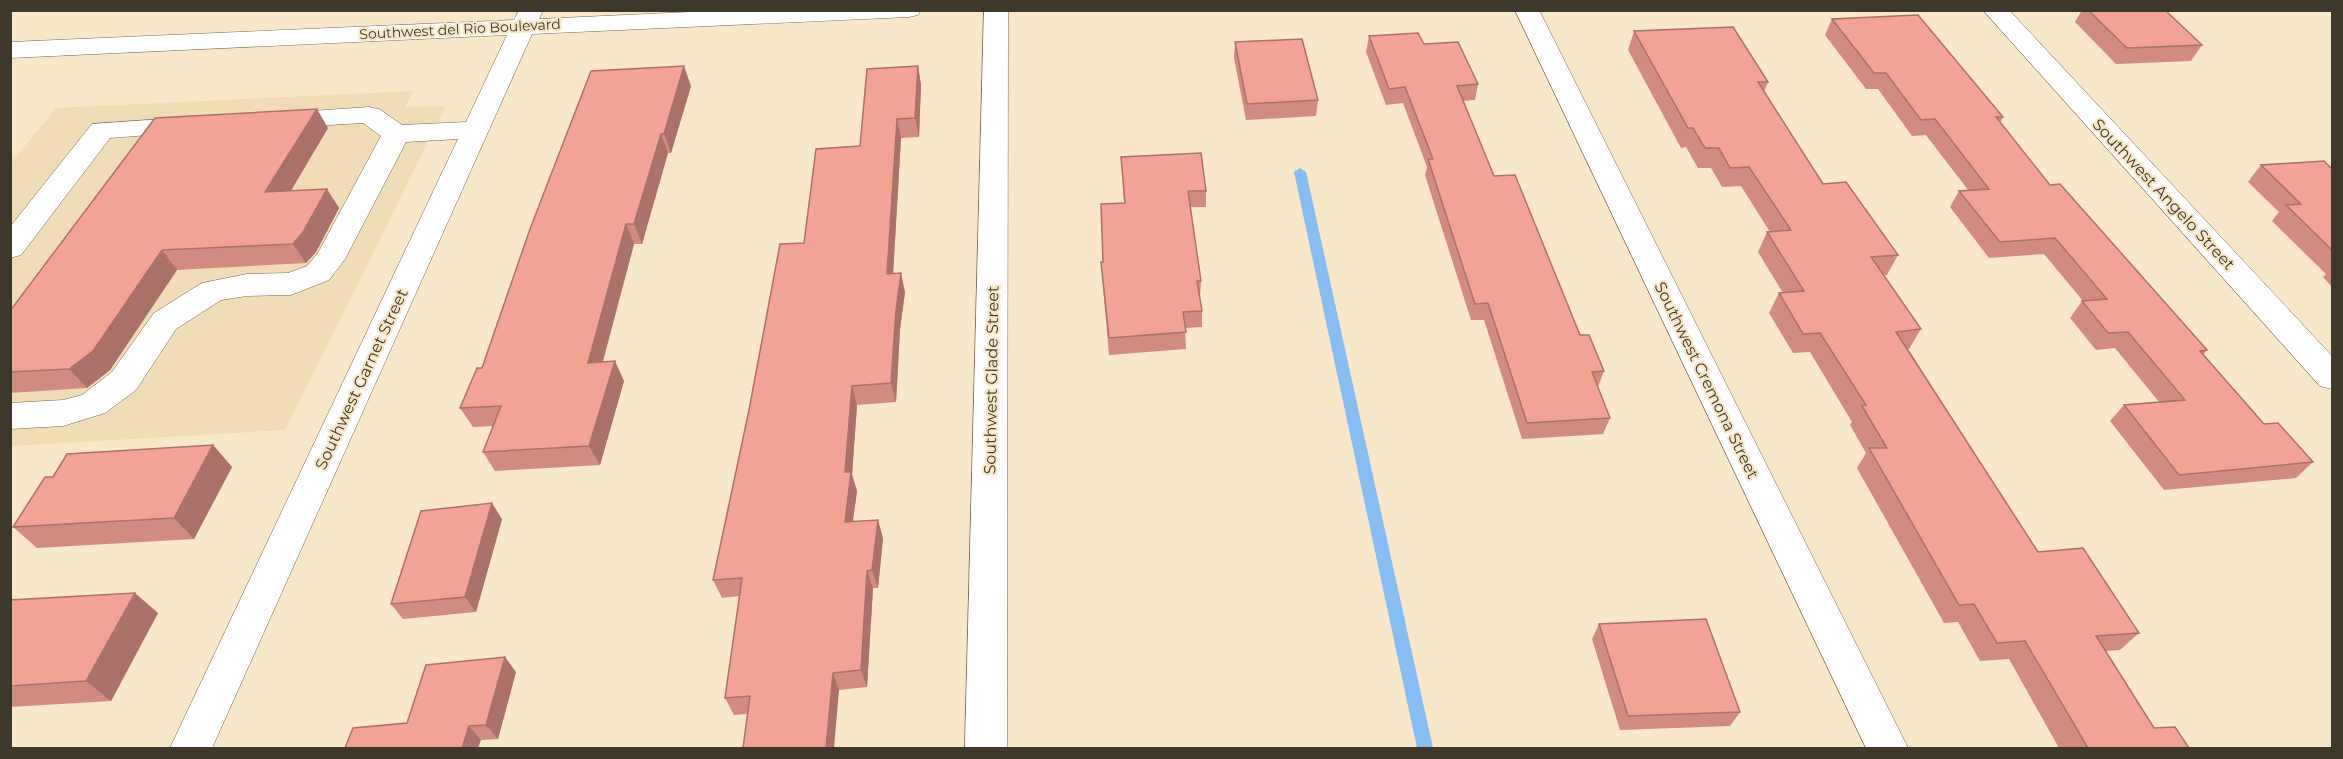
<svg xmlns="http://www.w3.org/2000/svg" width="2343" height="759" font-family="Montserrat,sans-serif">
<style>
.built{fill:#f0ddb6}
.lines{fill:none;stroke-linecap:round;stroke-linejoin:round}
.stream{fill:#85bdf5;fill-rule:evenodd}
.minor-casing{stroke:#746649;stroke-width:1}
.minor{fill:#fff;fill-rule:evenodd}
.wall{fill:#d18c7f}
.shaded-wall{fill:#aa7268}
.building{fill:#f3a394;stroke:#aa7268;stroke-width:1.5}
.labels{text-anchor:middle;stroke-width:4.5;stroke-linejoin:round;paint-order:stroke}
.far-street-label{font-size:14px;fill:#3e382b;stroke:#f8e8c8}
.street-label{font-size:16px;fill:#3e382b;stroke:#f8e8c8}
</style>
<rect width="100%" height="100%" fill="#f8e8c8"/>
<path class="built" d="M413,91L405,107L446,106L285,430L11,446V163L56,108Z"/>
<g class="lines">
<path class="stream" d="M1300,168L1306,172L1433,748H1417L1294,172Z"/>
<defs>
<path id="minor" d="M519,10H543L539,19L732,10H921L918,15L909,17L532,34L212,748H170L458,139L406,142L345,259L329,280L291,295L247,296L221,300L176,329L136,390L105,413L63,426L10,429V403L63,400L82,395L112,372L154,313L202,283L247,274L288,273L307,266L318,253L381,136L363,123L278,128L268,126L265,120L268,114L369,107L379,109L402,125L466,122L507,35L10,58V42L514,20Z
M984,10H1008L1007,748H965Z
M1515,10H1539L1908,748H1866Z
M1983,10H2009L2332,356V389L2320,386Z
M191,117L201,119L205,125L201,131L110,138L21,255L10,258V227L92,124Z"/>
</defs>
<use href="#minor" class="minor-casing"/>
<use href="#minor" class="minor"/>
</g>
<path class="wall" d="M2082,10H2165L2202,45L2191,61L2116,64L2075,22Z
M1832,19L2003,117L2000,123L2050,185L2207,350L2203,355L2264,424L2313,462L2296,478L2164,490L2110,421L2124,405L2159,402L2115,348L2096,350L2070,318L2082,301H2083L2044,254L1989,258L1950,207L1959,191L1968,190L1926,135L1912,136L1878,89H1866L1825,35Z
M1634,31L1768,82L1764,92L1823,184L1898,255L1887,275H1883L1921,329L1909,349H1908L2038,552L2139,633L2120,650L2106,651L2154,728L2189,748H2059L2009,659L1980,661L1958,622L1944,623L1857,468L1866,453L1850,425L1852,422L1810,352L1793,353L1769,313L1779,293H1783L1758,252L1767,232H1770L1741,186L1722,187L1711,168H1698L1686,147L1681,148L1628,50Z
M1369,36L1424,44L1478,84L1475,100L1463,101L1494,176L1580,335L1604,371L1598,387L1610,418L1603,434L1522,439L1484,320H1471L1425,175L1427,167L1403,103L1386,105L1366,52Z
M1235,42L1318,100L1316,116L1246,120L1234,58Z
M918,66L921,85L919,137L901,138L893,274L905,292L900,329L896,402L857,405L852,475L857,491L853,521L883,538L878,588H873L867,687L839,690L747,714L734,715L725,698L740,596L722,598L713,580L804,243Z
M691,86L671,153H668L642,244H634L603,362L624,381L600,465L495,471L483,452L493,426L473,427L460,408L482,368Z
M328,128L291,191L339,208L316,252L306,263L177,270L110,370L87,388L10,393V311Z
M1121,157L1206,191V207H1190L1201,281L1200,298L1202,311V327L1185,328L1186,349L1109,355L1101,262H1103L1124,203Z
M2261,165L2332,169V287L2323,277L2326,274L2272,221L2279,212L2248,182Z
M213,445L232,467L194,539L37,548L13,527Z
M502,519L476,612L403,619L391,604Z
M10,600L158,613L111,701L10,707Z
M1599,624L1740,712L1730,726L1620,730L1592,639Z
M516,672L498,739L481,740L407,723Z"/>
<path class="shaded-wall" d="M684,66L691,86L671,153L664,134Z
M918,66L921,85L919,137L915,118Z
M317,109L328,128L278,212L265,192Z
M897,119L901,138L892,293L887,274Z
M661,134L668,153L642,244L634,224Z
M327,189L339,208L316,252L306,263L293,244Z
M626,224L634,244L597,382L588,363Z
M162,250L177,270L110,370L87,388L69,369Z
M901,273L905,292L900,329L896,402L891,383L896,310Z
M615,361L624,381L600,465L589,446Z
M852,386L857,405L852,475L857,491L850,540L845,522V472Z
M213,445L232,467L194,539L174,518Z
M492,503L502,519L476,612L465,597Z
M878,520L883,538L878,588L872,570Z
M867,571L873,588L867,687L861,670Z
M135,593L158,613L111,701L86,681Z
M505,657L516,672L498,739L486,725Z
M833,673L839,690L834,748H826Z
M469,726L481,740L478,748H462Z"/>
<path class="building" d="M2088,10H2165L2202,45L2127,48Z
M1918,15L2003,117H1996L2050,185L2060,184L2207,350L2200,351L2264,424L2278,423L2313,462L2179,475L2124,405L2185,400L2128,332L2108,333L2082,301L2107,299L2055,238L2000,242L1959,191L1989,189L1935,119L1921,120L1886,73H1874L1832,19Z
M1733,27L1768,82H1758L1823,184L1846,182L1898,255L1871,257L1921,329L1896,332L2038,552L2083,548L2139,633L2096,636L2154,728L2175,727L2189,748H2088L2025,641L1997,643L1974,604L1959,605L1869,448H1887L1862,406L1866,405L1820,333L1803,334L1779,293L1804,291L1767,232L1791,230L1749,167L1730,168L1719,148H1705L1693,128H1688L1634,31Z
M1418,33L1424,44L1458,42L1478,84L1457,86L1494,176L1515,175L1580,335H1589L1604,371L1592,372L1610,418L1527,423L1488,303L1475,304L1428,159H1433L1405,87L1389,89L1369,36Z
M1302,39L1318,100L1247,104L1235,42Z
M684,66L664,134H661L634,224H626L588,363L615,361L589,446L483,452L501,406L460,408L477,368H482L530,229L591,71Z
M918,66L915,118L897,119L887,274L901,273L896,310L891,383L852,386L845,472H851L845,522L878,520L872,570L867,571L861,670L833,673L826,748H743L750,696L725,698L742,578L713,580L749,410L780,244L804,243L816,149L860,146L867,69Z
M317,109L265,192L327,189L303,232L293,244L162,250L93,351L69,369L10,372V311L155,118Z
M1201,153L1206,191H1188L1201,281H1197L1202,311L1183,312L1186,332L1109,338L1101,262H1103L1101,204L1125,203L1121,157Z
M2324,161L2332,169V250L2286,205L2301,204L2261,165Z
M213,445L174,518L13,527L45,477H53L67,454Z
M492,503L465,597L391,604L421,511Z
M135,593L86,681L10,686V600Z
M1706,619L1740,712L1628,716L1599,624Z
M505,657L486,725L469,726L462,748H345L353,728L407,723L426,665Z"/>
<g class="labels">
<g class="far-street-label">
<text transform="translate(460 29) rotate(-3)" y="5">Southwest del Rio Boulevard</text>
</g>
<g class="street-label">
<text transform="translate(2164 194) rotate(47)" y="6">Southwest Angelo Street</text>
<text transform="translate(361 379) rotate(-65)" y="6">Southwest Garnet Street</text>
<text transform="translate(991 380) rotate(-89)" y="6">Southwest Glade Street</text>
<text transform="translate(1707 380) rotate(64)" y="6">Southwest Cremona Street</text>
</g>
</g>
<rect width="2343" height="759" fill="none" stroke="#3e382b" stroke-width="24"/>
</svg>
